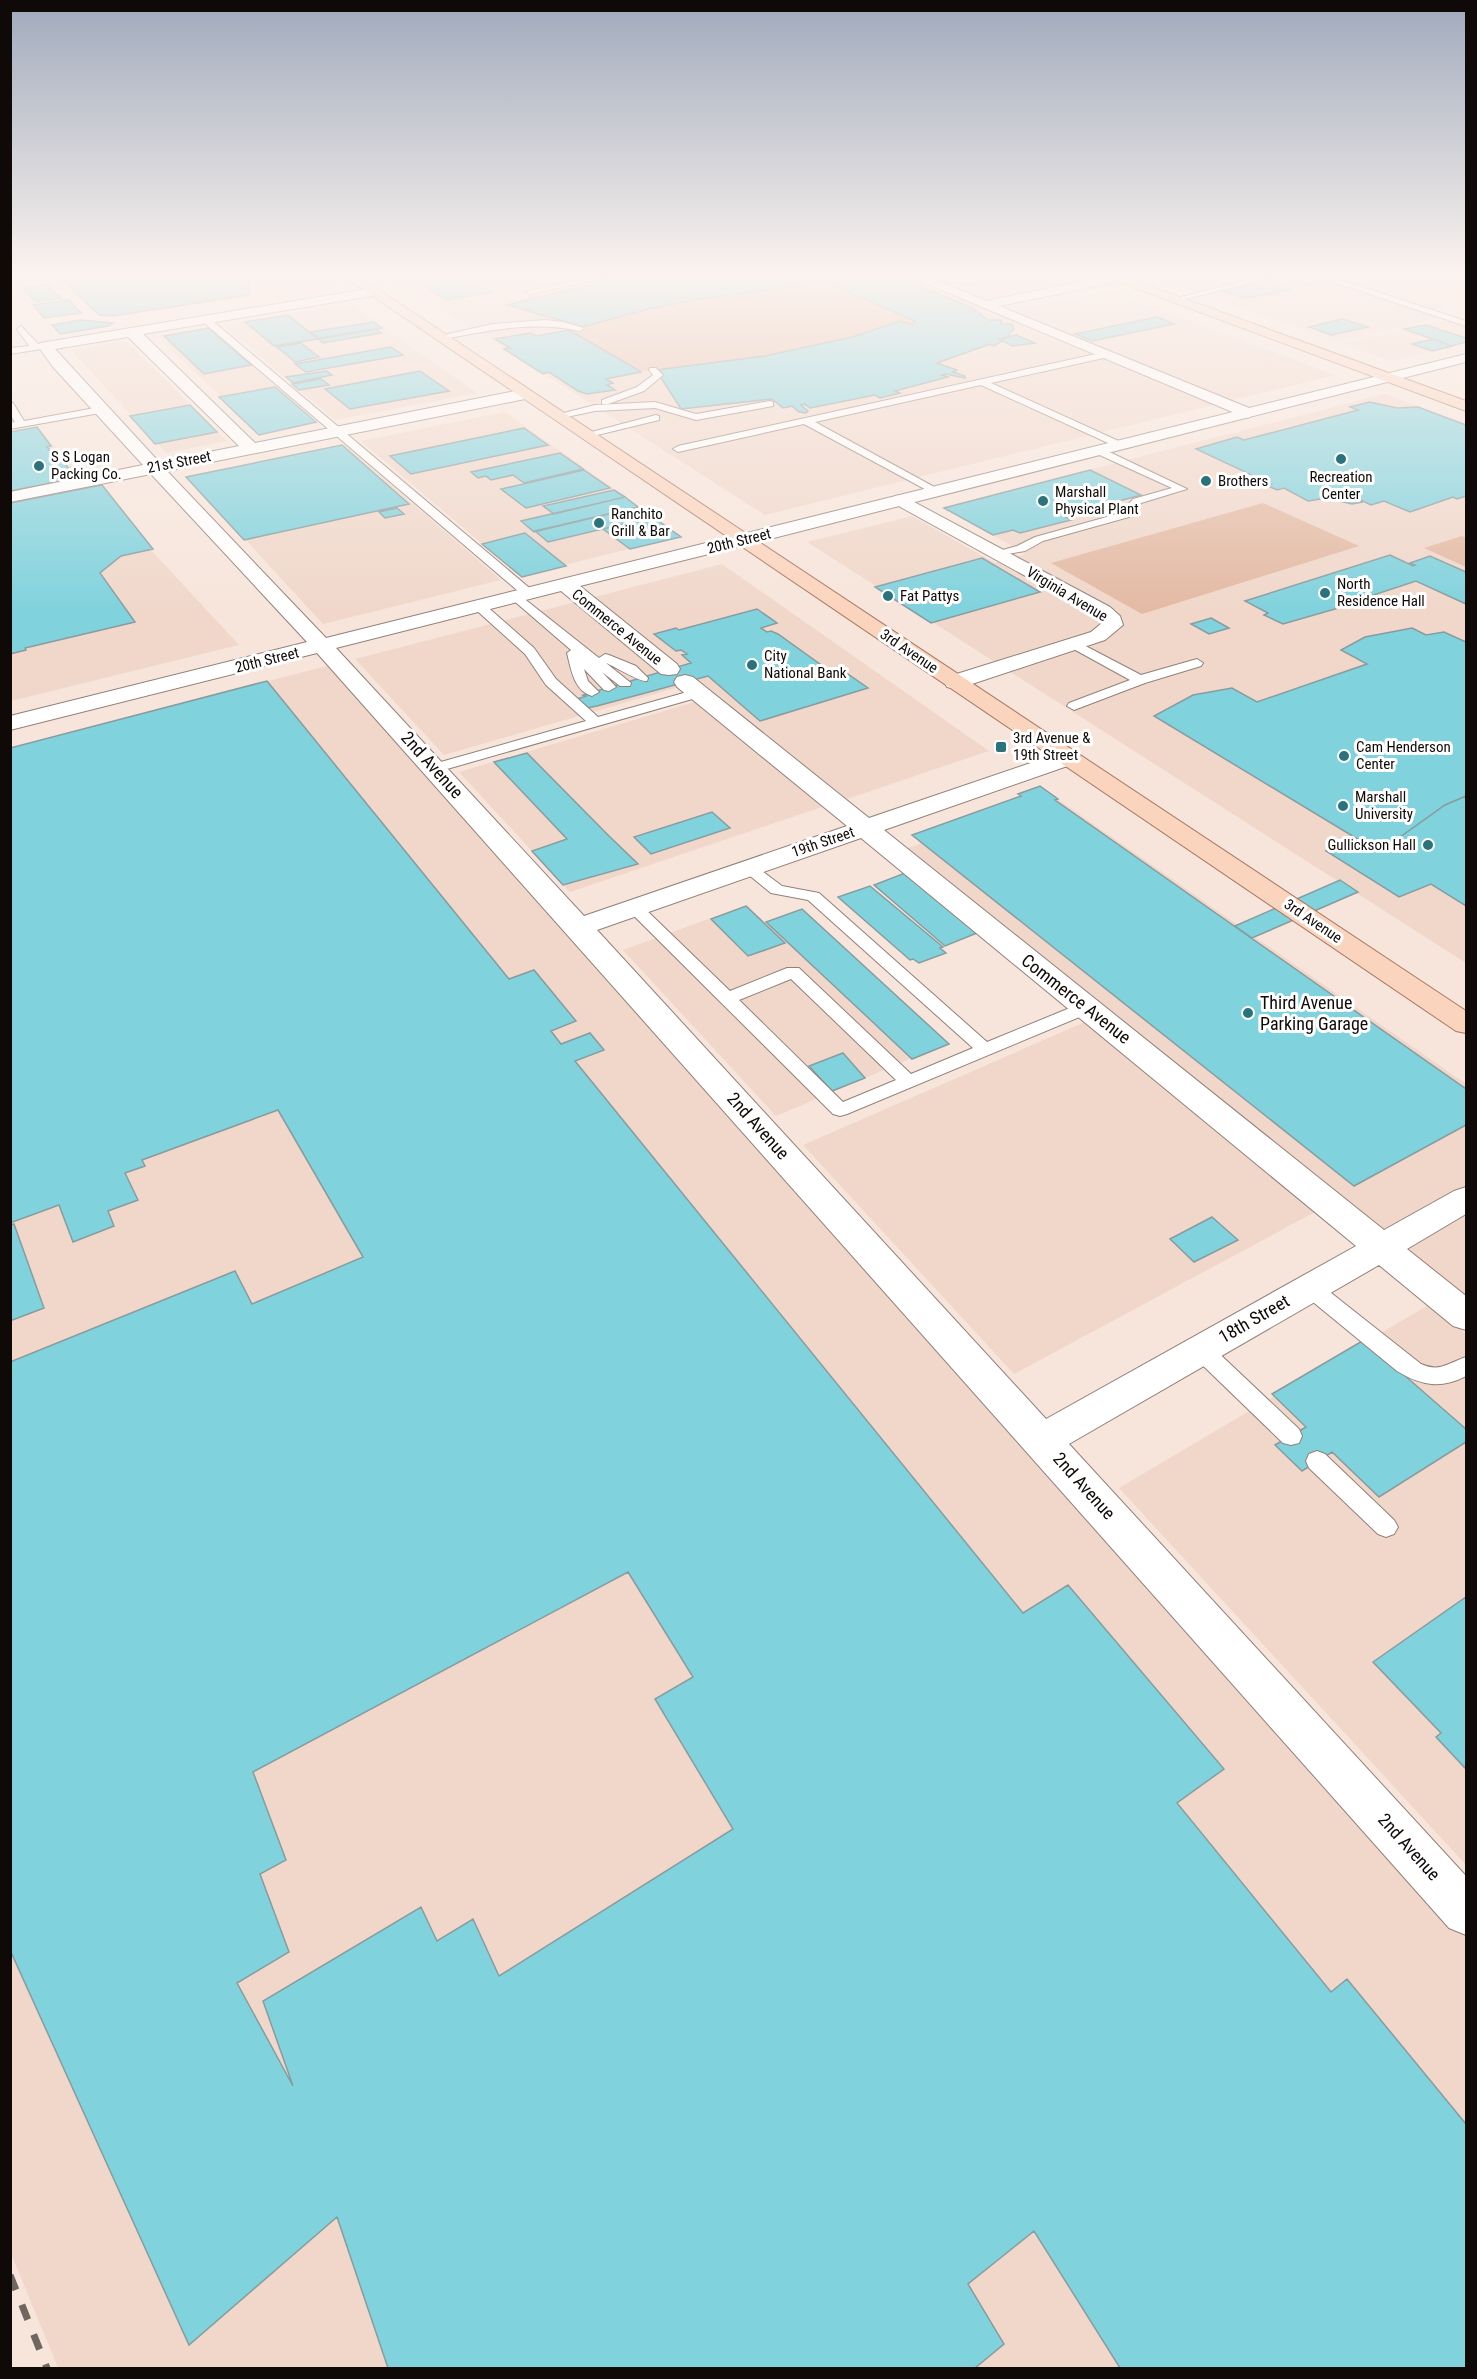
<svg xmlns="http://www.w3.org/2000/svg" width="1477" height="2379" font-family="'Roboto Condensed',sans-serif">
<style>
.built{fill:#f0d7ca}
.green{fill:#e3baa4}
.building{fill:#80d2dd;stroke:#879c9f;stroke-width:1.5;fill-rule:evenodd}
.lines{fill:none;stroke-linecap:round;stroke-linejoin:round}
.service-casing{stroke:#918078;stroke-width:2}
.minor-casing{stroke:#918078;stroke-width:2}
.secondary-casing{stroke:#918078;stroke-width:2}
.primary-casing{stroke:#a67a61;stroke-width:2}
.service{fill:#fff;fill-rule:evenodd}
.minor{fill:#fff;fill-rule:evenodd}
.secondary{fill:#fff;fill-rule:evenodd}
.primary{fill:#fbd4be;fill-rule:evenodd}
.rail{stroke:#706660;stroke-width:7;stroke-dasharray:16 16;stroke-linecap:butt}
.poi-dot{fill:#2b737c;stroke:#fff;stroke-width:2}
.labels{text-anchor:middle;stroke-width:6;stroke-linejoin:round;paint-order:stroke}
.far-poi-label{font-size:15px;fill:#0f0a07;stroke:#fff;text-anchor:start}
.far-street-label{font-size:15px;fill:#0f0a07;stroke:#fff}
.street-label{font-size:18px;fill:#0f0a07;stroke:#fff}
.poi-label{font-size:18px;fill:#0f0a07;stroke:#fff;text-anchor:start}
</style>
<rect width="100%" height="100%" fill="#f7e5db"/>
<path class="built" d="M247,278H318L336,290L278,300Z
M394,278H913L1217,404L765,515Z
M929,278H1075L1079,280L981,299Z
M1171,278H1318L1440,318L1336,342L1161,280Z
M1334,278H1464L1466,279V302L1432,310Z
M1109,291L1335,375L1229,401L1009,311Z
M350,304L477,393L335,420L223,325Z
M1446,320L1466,326V342L1391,361L1342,344Z
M209,328L319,423L261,434L156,336Z
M126,341L227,441L166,453L71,350Z
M1385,394L1466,424V963L807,542L912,516L995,563L1026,554L943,507Z
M505,412L681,536L520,576L361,441Z
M37,427L239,645L11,701L10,432Z
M344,444L501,580L323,624L187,476Z
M722,564L989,751L847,799L700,681L444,755L355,659Z
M334,664L1466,1932V2368H58L10,2251V748Z
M698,701L825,806L570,892L459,772Z
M1053,796L1466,1084V1298L908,848Z
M747,905L910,1059L776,1116L623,950Z
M1087,1021L1317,1211L1014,1374L803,1145Z
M1430,1304L1466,1334V1865L1119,1488Z"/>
<path class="green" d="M619,278H901L972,308L988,320H1001L1002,324H1012L1014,329L1006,338L994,346L990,345L938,363L957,370L954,372L965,376V378L946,374L943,375L948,377L896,390L900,393L880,398L875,395L810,408L802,405L808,411L806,413L799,412L792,406L783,408L772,399L681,409L656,370L640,371L571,331L582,327L507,305Z
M1263,503L1359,546L1142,614L1051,563Z
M1462,536L1466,538V567L1424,548Z"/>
<path class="building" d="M75,278H243L247,281L250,290L248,295L113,316L99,315L64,282Z
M412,278H503L506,280L475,283L490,292L446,300Z
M619,278H901L972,308L988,320H1001V324H1012L1014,329L1006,338L994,346L990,344L937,363L957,370L953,372L965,376V378L946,374L942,375L948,377L895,391L900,393L880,398L875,395L810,408L805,404L801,405L808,411L806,413L799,412L792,406L783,408L772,399L681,409L656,370L765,356L852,337L900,321L913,325L915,321L826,282L818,280H813L817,284L699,299L644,310L583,327L507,305Z
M1181,278H1220L1192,284L1177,279Z
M1267,281L1291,290L1245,298L1221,291Z
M47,285L61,298L36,302L23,288Z
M69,300L81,313L44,318L33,305Z
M288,315L318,339L274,346L245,322Z
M1157,317L1174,324L1092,341L1075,334Z
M1343,319L1368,327L1331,335L1309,327Z
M80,320L113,323L108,326L60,334L52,325Z
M374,322L382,328L319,338L311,332Z
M1425,325L1466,338V342L1452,346L1404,329Z
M208,328L251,365L204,374L164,336Z
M376,329L381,333L323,343L318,339Z
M569,330L640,371L641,372L606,379L613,383L607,385L615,390L587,394L578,391L549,372L543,374L504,349L510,348L495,339L530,333L536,336Z
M1016,335L1035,343L1012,346L999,339Z
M1433,339L1452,346L1432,351L1412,344Z
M301,343L319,357L295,362L277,347Z
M391,347L403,355L306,372L295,364Z
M327,371L332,375L293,383L286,377Z
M420,371L449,391L350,409L325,389Z
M321,379L329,385L299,390L292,384Z
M275,387L316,422L259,435L219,397Z
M1370,402L1397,408L1418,407L1466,425V496L1457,499L1453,497L1410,512L1384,501L1371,505L1361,500L1359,501L1363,502L1352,504L1327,498L1308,501L1284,488L1277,490L1266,485L1271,484L1196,449L1237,437L1244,440L1358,410L1350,407Z
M190,405L217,432L155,444L130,416Z
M37,427L51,446L47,447L52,453L56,452L76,478L10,491V432Z
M524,428L548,445L411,474L390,456Z
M342,445L409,504L244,540L186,477Z
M560,453L583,469L524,483L513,475L491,480L486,476L478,478L471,472Z
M584,470L610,488L526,508L501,489Z
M1090,470L1141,495L1064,516L1071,520L1020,533L1013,530L993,535L944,508Z
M102,485L153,549L121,556L100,573L135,622L25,648L26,650L10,654V503Z
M614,490L625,497L554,514L543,506Z
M625,497L638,507L534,532L521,521Z
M638,507L653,517L548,542L535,531Z
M397,508L404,514L385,518L379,512Z
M653,517L681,537L630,549L603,529Z
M525,533L566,566L522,577L482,544Z
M1390,555L1413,566L1415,565L1410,563L1430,556L1466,572V604L1416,581L1346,604L1349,605L1283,624L1264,615L1268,613L1245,601Z
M982,558L1040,592L931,623L875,587Z
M757,609L777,623L761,628L767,632L771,631L778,634L824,667H822L828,672L823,673L828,677L845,672L868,688L760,721L708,676L597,706L587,708L577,699L586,696L583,695L691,663L682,655L687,654L681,650L676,651L654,634L676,628L679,630Z
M1211,618L1229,628L1209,634L1191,624Z
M1412,628L1426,635L1444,632L1466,642V796L1445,805L1379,852L1154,716L1193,695L1232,688L1257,702L1367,664L1341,650L1365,637Z
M267,681L509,979L534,970L576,1021L551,1031L561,1044L590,1033L604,1050L575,1061L1023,1613L1068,1585L1224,1769L1177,1803L1331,1992L1347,1979L1466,2124V2368H1120L1034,2231L968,2284L1004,2344L975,2368H388L337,2217L189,2345L10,1950V1362L235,1271L252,1304L363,1257L278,1110L142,1160L145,1166L125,1173L138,1200L108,1211L114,1226L73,1242L59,1205L10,1223V748ZM628,1572L693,1677L655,1699L733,1829L499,1976L473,1919L437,1941L421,1907L263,2001L293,2086L237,1983L289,1952L260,1874L286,1860L253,1772Z
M527,753L608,835L638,864L563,885L532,851L567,839L494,762Z
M1040,786L1058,799L1055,800L1466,1089V1125L1354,1186L912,835L1021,796L1018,794Z
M1466,796V906L1431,884L1399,897L1326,851L1357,839L1379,852L1445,805Z
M712,812L730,828L651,854L634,837Z
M905,873L977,933L945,946L874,885Z
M1340,880L1358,892L1252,938L1235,926Z
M870,886L943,947L940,948L946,953L919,963L913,959L910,960L838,897Z
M746,906L785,943L748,956L711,919Z
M802,909L949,1044L912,1059L766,922Z
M843,1053L865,1078L832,1091L809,1066Z
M1212,1217L1238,1240L1194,1262L1170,1239Z
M14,1224L44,1308L10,1321V1225Z
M1364,1340L1466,1429V1442L1379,1497L1332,1452L1302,1471L1275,1445L1306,1427L1272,1394Z
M1466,1597V1769L1436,1737L1441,1733L1373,1662Z"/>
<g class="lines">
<defs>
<path id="service" d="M589,278H607L530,294L526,292Z
M934,278H994L966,284Z
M1256,278H1271L1173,302L1169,300Z
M1303,278H1311L1312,282L1305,284Z
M1321,278H1334L1466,321V326Z
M202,317H208L533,591V597H525L202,321Z
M545,320L563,322L584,328L580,331C532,320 487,331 439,340L435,337L492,324Z
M21,326L38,344H48V348L10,354V348L29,346L17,329Z
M1105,352L1108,353V357L991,383L1123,443L1124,445L1119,448L981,385L815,422L938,489V493L934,494L804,424L678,452L673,449L678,446Z
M650,368H656L663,375L644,391L608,404H602V400L637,387L653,375L649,370Z
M770,401L773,402V406L696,420L655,408L595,411L557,419L552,416L595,405L655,402L696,414Z
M10,402L13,403L24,421L100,407L105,410L100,413L10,429V423L15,422L10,414Z
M656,415L659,416V420L585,438L580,435Z
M1093,448H1101L1187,489L1141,503L1129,517L1043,541L1025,551L995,556V552L1017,546L1035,537L1121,513L1133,499L1172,488L1093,452Z
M517,593L599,658L605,654L609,655L636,666L648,678L647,681C639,682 616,667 606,663L631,683L630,686H620L602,672L616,687L609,691L604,690L584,669L588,681L599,692L592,696C574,691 571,669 567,653L571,650L513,600L511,597Z
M479,602L483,603L534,648L556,679L598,717L698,689L705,693L703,696L440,771H430L428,768L430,765L586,721L546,685L525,654L475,609V603Z
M1074,640L1141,675L1197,659L1203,663L1201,666L1145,683L1074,710L1067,706L1069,703L1130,680L1070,647L1068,644Z
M749,863L754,865L782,886L819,893L987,1042L1082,1003H1094L1097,1007L1094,1011L847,1114L840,1116L833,1114L629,911L627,908L629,905H641L730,991L787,968H799L911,1074L973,1048L808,900L771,893L744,871L741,868L744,865ZM791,979L896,1080L843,1102L739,1000Z
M1309,1279L1316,1281L1421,1364C1440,1373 1450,1362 1466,1357V1376C1441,1389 1422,1386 1397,1371L1302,1293L1299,1287L1302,1281Z
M1200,1340L1208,1343L1299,1429L1302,1436L1299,1443L1291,1445L1283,1443L1192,1355L1189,1349L1192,1343Z
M1317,1451L1325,1454L1394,1520L1398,1527L1394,1534L1386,1537L1378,1534L1309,1468L1306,1461L1309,1454Z"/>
<path id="minor" d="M913,278H931L986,301L1097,278H1124L1118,282L999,306L1254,410L1256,413L1248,418L1242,416Z
M373,288L380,292L378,295L143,334L255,443L525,389L533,394L525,399L167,471L326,638L742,534L749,536L751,540L749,544L580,586L677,664L680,669L677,674L669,675L661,674L561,591L336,648L584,916L847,826L677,687L674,682L677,677L685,675L693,677L869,818L1060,753L1068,751L1076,753L1080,758L1076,763L884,830L1384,1230L1454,1191L1466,1187V1214L1407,1249L1466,1296V1330L1453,1326L1379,1265L1069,1444L1466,1876V1935L1449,1928L317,653L10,730V716L307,642L151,474L10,502V492L143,465L53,367L38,346L40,343ZM128,337L239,446L159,462L55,349ZM861,838L1356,1246L1046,1419L597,930Z
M901,495L1110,607L1120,616L1123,625L1105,640L963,687L955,689L947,687L944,682L947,677L1091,632L1103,622L1096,615L895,504L892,500L895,496Z"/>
<path id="secondary" d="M1466,354V362L742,546L735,544L733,540L735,536Z"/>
<path id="primary" d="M346,278H361L1466,1011V1033L1456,1031Z
M1108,278H1127L1466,401V411Z"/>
</defs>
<use href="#service" class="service-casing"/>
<use href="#minor" class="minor-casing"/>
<use href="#secondary" class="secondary-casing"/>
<use href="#primary" class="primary-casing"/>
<use href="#service" class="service"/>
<use href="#minor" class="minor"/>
<use href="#secondary" class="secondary"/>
<use href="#primary" class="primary"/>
<path class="rail" d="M10,2275L47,2368"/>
</g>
<linearGradient id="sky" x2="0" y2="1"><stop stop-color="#a0aabc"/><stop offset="0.45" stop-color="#fbf3ef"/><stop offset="1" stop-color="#fbf3ef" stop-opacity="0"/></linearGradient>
<rect width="1477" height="611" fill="url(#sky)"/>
<g class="poi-dot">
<circle cx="1341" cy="459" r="6"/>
<circle cx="39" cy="466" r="6"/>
<circle cx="1206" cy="481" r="6"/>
<circle cx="1043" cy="501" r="6"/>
<circle cx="599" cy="523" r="6"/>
<circle cx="1325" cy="593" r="6"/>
<circle cx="888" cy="596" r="6"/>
<circle cx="752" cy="665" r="6"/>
<rect x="995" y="741" width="12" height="12" rx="3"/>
<circle cx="1344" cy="756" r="6"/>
<circle cx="1343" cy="806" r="6"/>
<circle cx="1428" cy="845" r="6"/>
<circle cx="1248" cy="1013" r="6"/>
</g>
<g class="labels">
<g class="far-poi-label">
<text x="51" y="462">S S Logan<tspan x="51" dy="17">Packing Co.</tspan></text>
<text x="1341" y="482" text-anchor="middle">Recreation<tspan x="1341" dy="17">Center</tspan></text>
<text x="1218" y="486">Brothers</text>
<text x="1055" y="497">Marshall<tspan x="1055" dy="17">Physical Plant</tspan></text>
<text x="611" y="519">Ranchito<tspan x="611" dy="17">Grill &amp; Bar</tspan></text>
<text x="1337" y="589">North<tspan x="1337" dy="17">Residence Hall</tspan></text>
<text x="900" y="601">Fat Pattys</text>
<text x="764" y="661">City<tspan x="764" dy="17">National Bank</tspan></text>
<text x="1013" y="743">3rd Avenue &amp;<tspan x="1013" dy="17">19th Street</tspan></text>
<text x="1356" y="752">Cam Henderson<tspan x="1356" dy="17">Center</tspan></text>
<text x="1355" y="802">Marshall<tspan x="1355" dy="17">University</tspan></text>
<text x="1416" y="850" text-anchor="end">Gullickson Hall</text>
</g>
<g class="far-street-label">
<text transform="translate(179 462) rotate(-11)" y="5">21st Street</text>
<text transform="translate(739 541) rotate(-14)" y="5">20th Street</text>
<text transform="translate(1067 594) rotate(31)" y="5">Virginia Avenue</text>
<text transform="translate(617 627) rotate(39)" y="5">Commerce Avenue</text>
<text transform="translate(909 651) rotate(34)" y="5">3rd Avenue</text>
<text transform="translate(267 660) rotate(-14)" y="5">20th Street</text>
<text transform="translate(823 842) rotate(-19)" y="5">19th Street</text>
<text transform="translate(1313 921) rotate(34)" y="5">3rd Avenue</text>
</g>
<g class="street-label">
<text transform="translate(432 765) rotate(48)" y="6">2nd Avenue</text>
<text transform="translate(1076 999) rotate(38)" y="6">Commerce Avenue</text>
<text transform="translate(758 1126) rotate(48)" y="6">2nd Avenue</text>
<text transform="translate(1254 1319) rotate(-30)" y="6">18th Street</text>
<text transform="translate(1084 1486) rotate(48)" y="6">2nd Avenue</text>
<text transform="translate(1409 1847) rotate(48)" y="6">2nd Avenue</text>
</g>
<g class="poi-label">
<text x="1260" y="1009">Third Avenue<tspan x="1260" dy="21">Parking Garage</tspan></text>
</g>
</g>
<rect width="1477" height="2379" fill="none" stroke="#0f0a07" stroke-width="24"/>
</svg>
